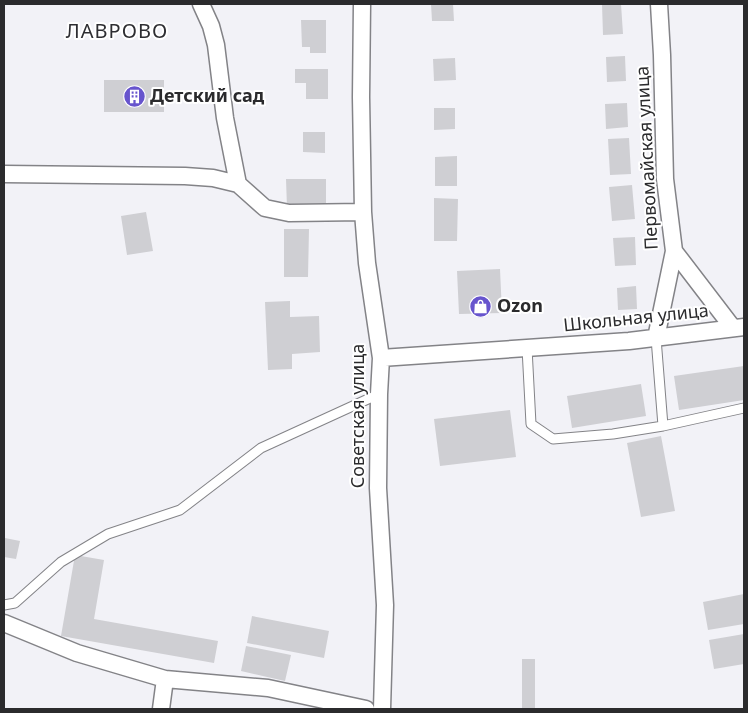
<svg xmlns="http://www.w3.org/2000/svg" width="748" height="713" font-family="'Noto Sans',sans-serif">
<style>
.building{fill:#cfcfd3}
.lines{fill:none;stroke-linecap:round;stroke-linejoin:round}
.lane-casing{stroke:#838387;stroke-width:11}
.street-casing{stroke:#838387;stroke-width:19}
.lane{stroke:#fff;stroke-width:9}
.street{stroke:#fff;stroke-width:16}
.labels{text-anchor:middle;stroke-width:4;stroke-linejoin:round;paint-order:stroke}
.poi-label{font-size:18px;font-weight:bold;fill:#2b2b2d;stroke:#fff;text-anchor:start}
.street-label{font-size:18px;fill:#2b2b2d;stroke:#fff}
.quarter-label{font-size:20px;letter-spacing:1px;fill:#2e2e32;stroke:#fff}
</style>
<rect width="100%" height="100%" fill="#f2f2f7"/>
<path class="building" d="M431,4H453L454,21H432Z
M602,4H621L623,34L603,35Z
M301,20H326V53H310V47H302Z
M625,56L626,81L607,82L606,57Z
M455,58L456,80L434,81L433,59Z
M295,69H328V99H306V83H295Z
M104,80H164V112H104Z
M627,103L628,127L606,129L605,104Z
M434,108H455V129L434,130Z
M303,132H325V153L303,152Z
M629,138L631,174L610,175L608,139Z
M457,156V186H435V157Z
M286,179H326V208H287Z
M632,185L635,219L612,221L609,187Z
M434,198L458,199L457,241H434Z
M146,212L153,251L127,255L121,216Z
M284,229H309L308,277H284Z
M635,237L636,265L615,266L613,238Z
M500,269L502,313L459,314L457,271Z
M636,286L637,309L618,310L617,288Z
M290,301V317L319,316L320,352L292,354V369L268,370L265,302Z
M744,366V400L679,410L674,376Z
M641,384L646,416L572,428L567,396Z
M510,410L516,457L440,466L434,419Z
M661,436L675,511L641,517L627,443Z
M5,538L20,541L16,559L4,557Z
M75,555L104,560L94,619L218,641L214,663L61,636Z
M744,594V624L708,630L703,602Z
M252,616L329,631L324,658L247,643Z
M744,634V664L714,669L709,640Z
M246,646L291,655L285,681L241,671Z
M522,659H535V709H522Z"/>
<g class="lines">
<defs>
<path id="lane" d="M656,338L663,426
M527,348L531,424L553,439L613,434L663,426L744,408
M4,605L15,603L61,562L108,534L180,510L261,448L379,394"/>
<path id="street" d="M201,4L211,26L216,45L225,118L238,184L265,208L289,213L363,212
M362,4L361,97L363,212L367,263L381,358L379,394L378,488L385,605L382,709
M4,174L185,176L213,178L238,184
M674,251L733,328
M656,338L674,251L665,179L662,55L659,4
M381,358L629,341L744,327
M4,623L77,653L165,679L268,688L366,709
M161,709L165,679"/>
</defs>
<use href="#lane" class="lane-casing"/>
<use href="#street" class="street-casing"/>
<use href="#lane" class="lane"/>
<use href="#street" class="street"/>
</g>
<defs>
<symbol id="building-disc" viewBox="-11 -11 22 22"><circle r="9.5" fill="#6754cd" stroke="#fff"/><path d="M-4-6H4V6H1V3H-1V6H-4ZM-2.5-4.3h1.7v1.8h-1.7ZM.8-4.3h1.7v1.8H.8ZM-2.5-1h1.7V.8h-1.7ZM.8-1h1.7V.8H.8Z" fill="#fff"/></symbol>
<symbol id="shop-disc" viewBox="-11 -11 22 22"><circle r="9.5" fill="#6754cd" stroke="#fff"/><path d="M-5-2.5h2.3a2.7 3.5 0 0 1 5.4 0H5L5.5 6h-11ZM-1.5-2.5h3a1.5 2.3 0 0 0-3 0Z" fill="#fff"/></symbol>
</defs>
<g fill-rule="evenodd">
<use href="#building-disc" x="122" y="84" width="25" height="25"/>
<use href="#shop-disc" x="468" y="294" width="25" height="25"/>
</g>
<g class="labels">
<g class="poi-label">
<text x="150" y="102">Детский сад</text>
<text x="497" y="312">Ozon</text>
</g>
<g class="street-label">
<text transform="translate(647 158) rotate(-93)" y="6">Первомайская улица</text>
<text transform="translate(636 318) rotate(-6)" y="6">Школьная улица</text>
<text transform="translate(358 416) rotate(-90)" y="6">Советская улица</text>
</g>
<g class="quarter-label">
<text x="117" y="38">ЛАВРОВО</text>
</g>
</g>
<rect width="748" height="713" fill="none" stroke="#2b2b2d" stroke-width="10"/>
</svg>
